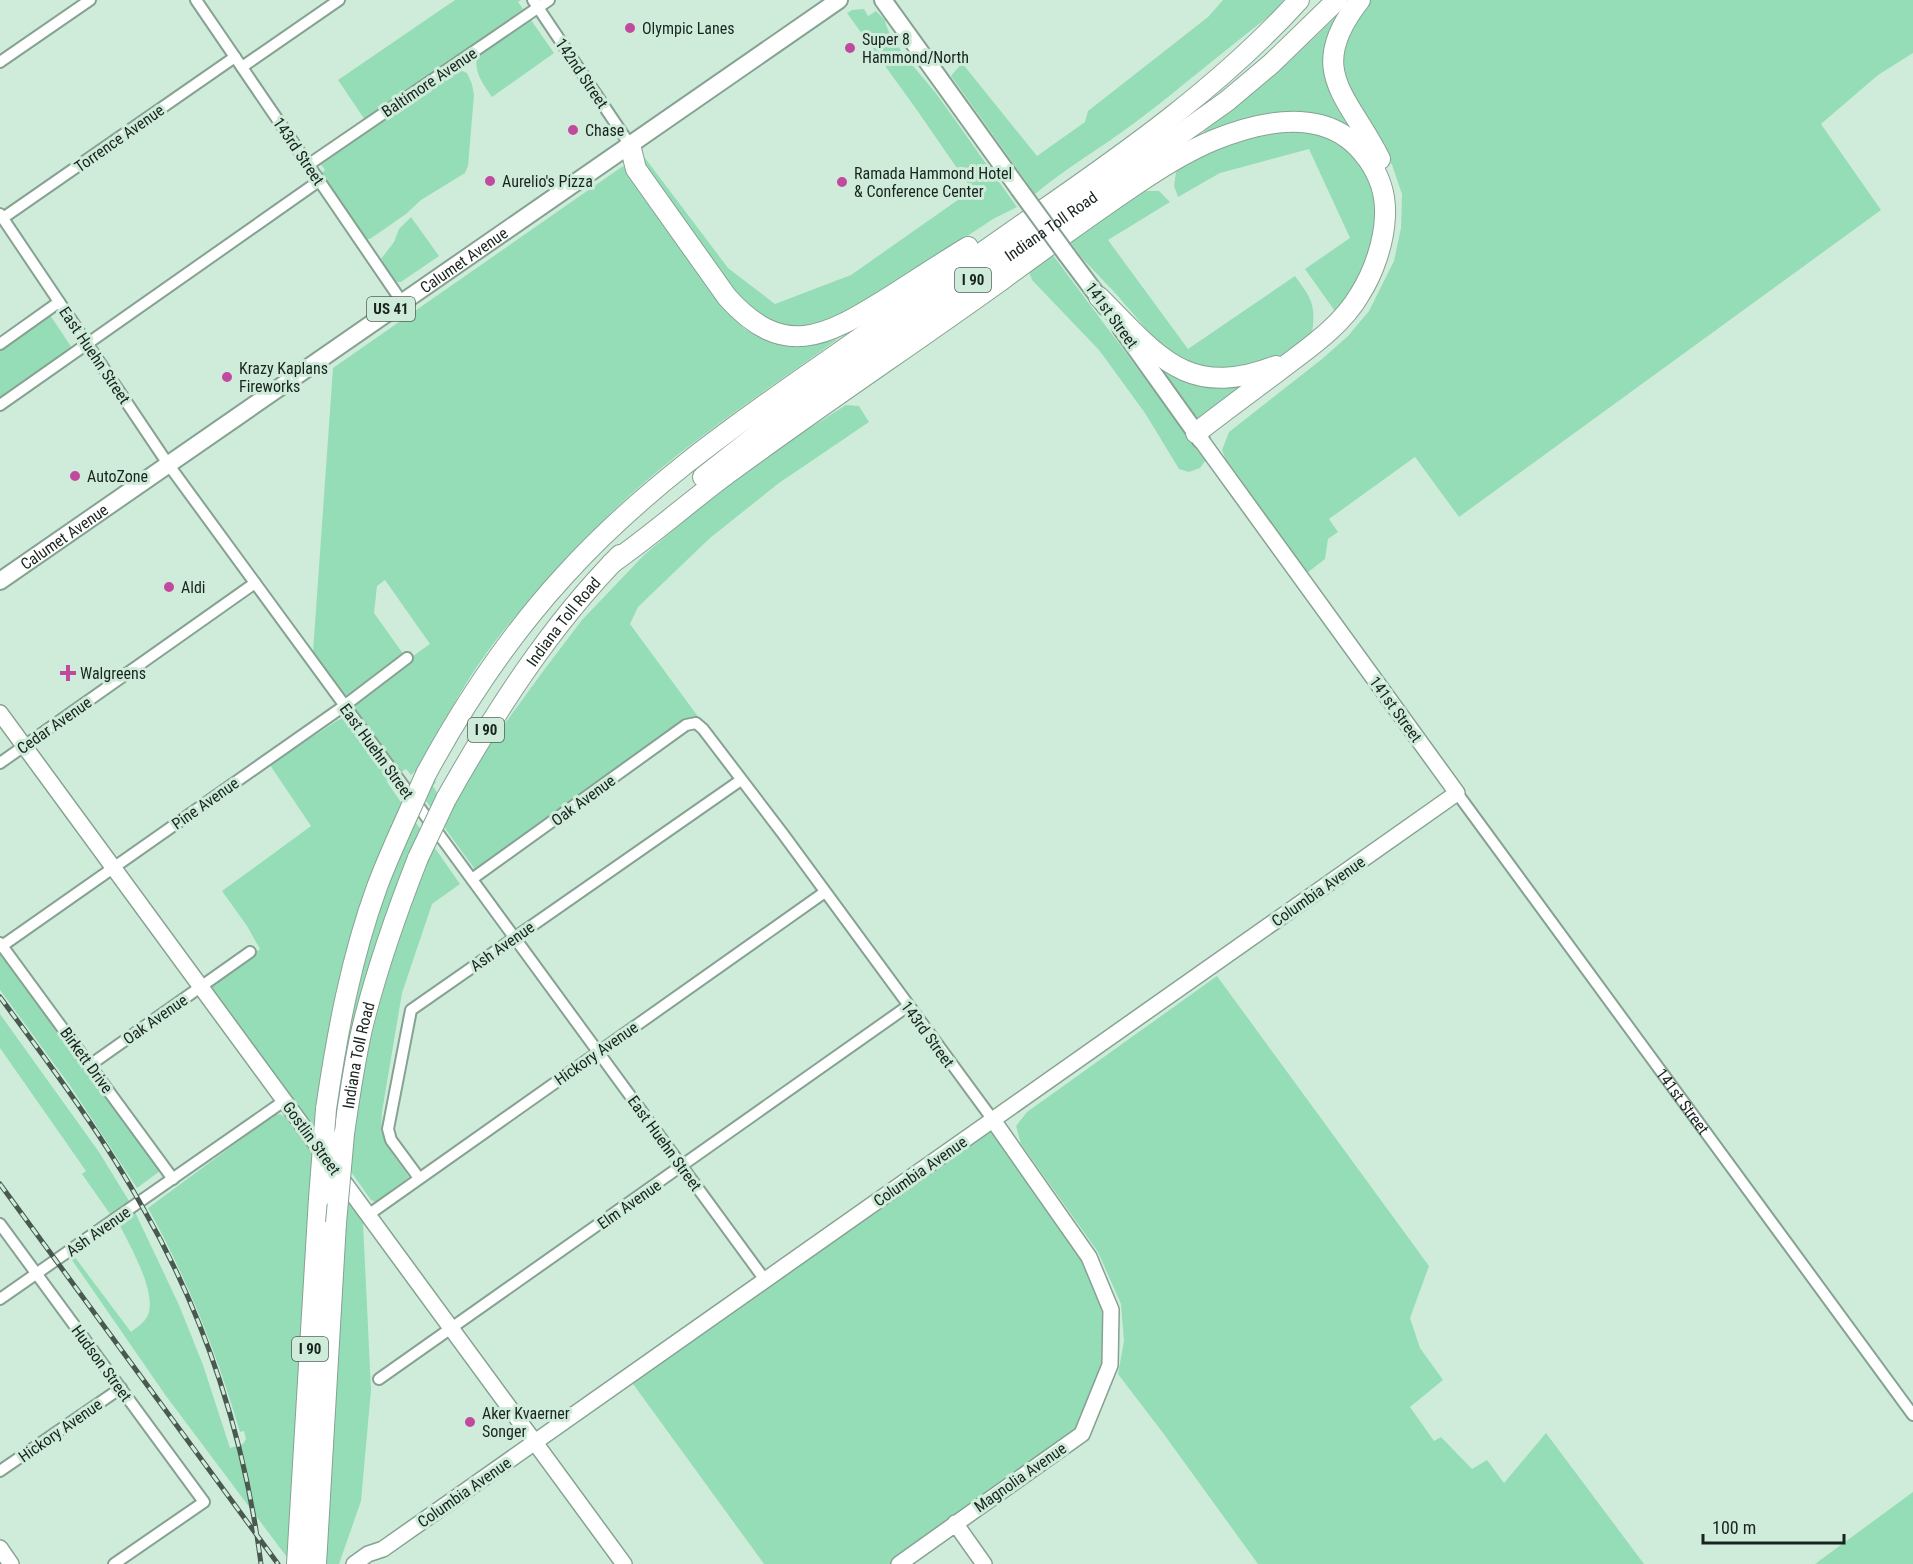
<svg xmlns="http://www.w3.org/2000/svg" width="1913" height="1564" font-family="'Roboto Condensed',sans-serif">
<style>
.green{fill:#95ddb7}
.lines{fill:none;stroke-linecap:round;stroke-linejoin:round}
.street-casing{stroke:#86a292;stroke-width:14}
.secondary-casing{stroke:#86a292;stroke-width:18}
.primary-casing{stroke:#86a292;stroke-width:20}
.highway-casing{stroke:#86a292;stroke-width:22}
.street{stroke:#fff;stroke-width:10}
.secondary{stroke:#fff;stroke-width:15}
.primary{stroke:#fff;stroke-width:16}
.highway{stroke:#fff;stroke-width:20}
.rail-casing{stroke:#495950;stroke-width:5}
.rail{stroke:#cfecdb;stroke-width:3;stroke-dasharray:9;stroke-linecap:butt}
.primary-bridge-casing{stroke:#86a292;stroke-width:20;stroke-linecap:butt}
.highway-bridge-casing{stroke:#86a292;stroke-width:22;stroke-linecap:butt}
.primary-bridge{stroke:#fff;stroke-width:16}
.highway-bridge{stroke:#fff;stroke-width:20}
.poi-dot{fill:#c14a9f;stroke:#cfecdb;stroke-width:2}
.labels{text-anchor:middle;stroke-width:6;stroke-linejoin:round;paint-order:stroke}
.shield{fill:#cfecdb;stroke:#506057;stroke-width:1.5}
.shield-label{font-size:15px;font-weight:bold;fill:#19241e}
.poi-label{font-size:16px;fill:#19241e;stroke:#cfecdb;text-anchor:start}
.street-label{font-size:16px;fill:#19241e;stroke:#cfecdb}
</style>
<rect width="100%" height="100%" fill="#cfecdb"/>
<path class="green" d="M455,0H521L518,2L523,9L365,120L338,80Z
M1223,0H1284L1271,15C1224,50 1180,89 1133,124C1101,148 1066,168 1035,194L951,76L962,63L1037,156L1085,122L1088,111L1208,17Z
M1370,0H1913V53L1878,75L1821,124L1881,210L1459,517L1415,457L1329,519L1338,532L1328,539L1325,559L1307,573L1225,458L1222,450L1229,432L1322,359L1348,336L1369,311L1394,261L1401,228L1402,194L1392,165L1353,101L1340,64L1348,28Z
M864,9L868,16L876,11L885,20C886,37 923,77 935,92C963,130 989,169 1017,207L993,219L889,288L833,321L808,327H785L764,319L745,305L726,282L645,169V158L728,268L775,304L851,275L972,190L919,113L847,13L852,10Z
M1342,11L1337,23L1348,123L1343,127L1208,136L1204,131L1288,63Z
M528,19L531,20L554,53L492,97C483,84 472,70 478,53Z
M455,68L467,73L472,84L474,95L468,166L465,173L421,200L406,214L370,239H365L320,174L325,170L320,163Z
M1293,129C1304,132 1319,133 1329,138C1380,162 1389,225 1364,272C1357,287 1346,301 1337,314L1305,269L1350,238L1309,149L1220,173L1178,197L1174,186L1176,172L1196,157L1251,135Z
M623,166L726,312L745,329L765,339L788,345L809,346L838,339C785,377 731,413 680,453C620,500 566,555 518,613C493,642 471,673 453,706C439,728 430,758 411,775L406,769L401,772L346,703L430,644L385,580L377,586L374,613L404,655L363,688L344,696L313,652L333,368Z
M1142,191H1159L1170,202L1108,240L1188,349L1295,276C1312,299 1316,305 1312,334L1281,357L1255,366L1200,370L1174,358L1154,338L1117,295L1082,258L1067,237Z
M411,217L439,256L401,282H397L382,264L383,261L381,259L394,242L399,229Z
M1049,250L1206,460L1200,468L1189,472L1179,469L1145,413L1099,350L1032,280L1029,272L1031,265Z
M50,315L72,348L0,398V350Z
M1156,361L1254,381L1201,420L1193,417Z
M846,405L859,406L869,422L779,483L710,538L638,607L630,624L702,722L696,723L479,875L442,824L487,748L544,670L582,620L644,555L747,468Z
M344,718C363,733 378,758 389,779L387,782L403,805C386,848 367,890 352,933C331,996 324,1064 316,1130L209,988L260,949L247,926L222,891L311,826L270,765L338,720Z
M432,779L436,782L433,786L439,796L432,809L423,797Z
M413,819L422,831L334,1155L330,1149C338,1072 350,992 375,919C387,885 401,852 413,819Z
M432,844L460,884L432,904L402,993L382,1112L381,1131L389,1149L409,1177L375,1202L371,1200L349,1169C354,1132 358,1096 366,1060C382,986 406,915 432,844Z
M0,952L160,1171L137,1188L71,1087L0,990Z
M1217,976L1429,1266L1410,1318L1420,1348L1443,1380L1410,1407L1434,1441L1441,1437L1472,1469L1487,1460L1504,1483L1546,1433L1644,1564H1258L1163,1433L1118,1374L1124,1341L1121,1304L1098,1252L1021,1144L1016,1126L1027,1112Z
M0,1014L99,1152L129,1201L110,1214L82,1174L86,1171L0,1048Z
M280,1114L285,1117L363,1222L371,1390L361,1501L339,1564H292L166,1396L72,1260L74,1256L131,1332C135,1328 141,1325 145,1320C162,1300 129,1244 119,1224L135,1212L179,1305L203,1365L230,1448L243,1444L246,1439L244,1431L240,1432C217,1354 188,1280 148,1208L274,1115Z
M993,1120L1042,1189L1111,1310L1110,1365L1082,1434L899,1564H764L628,1377Z
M1913,1492V1564H1815Z"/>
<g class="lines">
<defs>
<g id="street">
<path d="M196,0L402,302"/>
<path d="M533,0L630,145"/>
<path d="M0,62L90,0"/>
<path d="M242,67L339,0"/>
<path d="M308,165L549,0"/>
<path d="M0,214L168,464L765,1280"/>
<path d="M3,218L235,57"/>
<path d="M0,344L59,302"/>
<path d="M0,405L319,181"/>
<path d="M0,763L255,583"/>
<path id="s1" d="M1457,793L1913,1415"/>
<path d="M472,879L686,725L696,723L703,729L783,834L993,1120"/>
<path d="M0,943L173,1179"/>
<path d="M2,946L344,706L407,658"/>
<path d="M90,1065L250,952"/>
<path d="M419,1178L391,1140L388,1129L411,1010L741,780"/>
<path d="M368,1215L825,892"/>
<path d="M0,1224L204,1502L114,1564"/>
<path d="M0,1299L284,1101"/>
<path d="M379,1379L908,1006"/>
<path d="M0,1471L121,1388"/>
</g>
<path id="secondary" d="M0,713L624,1564
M955,1523L984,1564
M0,1548L11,1564
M354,1564L368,1554L383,1549L1457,793L1201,440
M899,1564L1082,1434L1110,1365L1111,1310L1089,1257L993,1120"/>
<g id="primary">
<path d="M883,0L1019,189"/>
<path d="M1067,255L1106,307"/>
<path d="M1121,328L1201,440"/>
<path id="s2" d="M0,581L839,0"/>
</g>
<g id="highway">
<path d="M1360,0C1304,71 1348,95 1380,159"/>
<path d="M630,145L636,169L727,297C783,360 825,337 886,299C913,282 940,264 968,247"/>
<path d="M1099,297C1158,356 1187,400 1276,366"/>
<path id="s3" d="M703,477L800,401L1098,193L1227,101L1271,64L1337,0"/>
<path d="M612,563C652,535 688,503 727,474C818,407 911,345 1003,279C1045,248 1088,217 1132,187C1159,169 1185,152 1214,140C1246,127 1286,116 1320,125C1359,135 1387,176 1385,216C1384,242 1374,272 1360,294C1341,327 1307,349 1277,372C1250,392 1223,412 1196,433"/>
<path d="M426,774C465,702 509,636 564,576C639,493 729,429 820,366C891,316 962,266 1033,217C1127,152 1222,85 1299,0"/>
<path id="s4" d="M446,799C495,712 550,626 620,555"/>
<path d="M326,1109C337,1034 351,958 377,887C384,868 392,850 400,832"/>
<path id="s5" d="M344,1134C349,1099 354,1064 362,1029C376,971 396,914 418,858"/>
<path d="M297,1564L319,1198"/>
<path d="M316,1564L336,1223"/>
</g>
</defs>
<use href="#street" class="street-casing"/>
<use href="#secondary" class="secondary-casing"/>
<use href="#primary" class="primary-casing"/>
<use href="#highway" class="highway-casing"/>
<use href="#street" class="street"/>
<use href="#secondary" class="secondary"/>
<use href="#primary" class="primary"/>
<use href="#highway" class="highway"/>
<defs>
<path id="rail" d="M0,997C50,1065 102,1134 143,1208C206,1317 245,1440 261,1564
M0,1184L278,1564"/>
</defs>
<use href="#rail" class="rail-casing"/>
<use href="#rail" class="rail"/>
<defs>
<path id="primary-bridge" d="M1019,189L1067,255"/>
<path id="highway-bridge" d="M400,832L426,774
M418,858L446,799
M319,1198L326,1109
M336,1223L344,1134"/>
</defs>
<use href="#primary-bridge" class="primary-bridge-casing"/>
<use href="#highway-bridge" class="highway-bridge-casing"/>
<use href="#primary-bridge" class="primary-bridge"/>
<use href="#highway-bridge" class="highway-bridge"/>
</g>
<g class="poi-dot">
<circle cx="630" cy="28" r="6"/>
<circle cx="850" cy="48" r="6"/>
<circle cx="573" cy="130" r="6"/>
<circle cx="490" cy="181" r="6"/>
<circle cx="842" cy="182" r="6"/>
<circle cx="227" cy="377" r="6"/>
<circle cx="75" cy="476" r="6"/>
<circle cx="169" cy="587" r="6"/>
<path d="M65 664h6v6h6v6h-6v6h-6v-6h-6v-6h6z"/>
<circle cx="470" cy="1422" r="6"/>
</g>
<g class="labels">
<g class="shield">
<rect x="955" y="268" width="36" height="24" rx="4.5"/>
<rect x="367" y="297" width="48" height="24" rx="4.5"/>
<rect x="468" y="718" width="36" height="24" rx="4.5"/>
<rect x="292" y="1337" width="36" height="24" rx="4.5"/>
</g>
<g class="shield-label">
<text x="973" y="285">I 90</text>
<text x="391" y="314">US 41</text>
<text x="486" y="735">I 90</text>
<text x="310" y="1354">I 90</text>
</g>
<g class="poi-label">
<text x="642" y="34">Olympic Lanes</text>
<text x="862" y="45">Super 8<tspan x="862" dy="18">Hammond/North</tspan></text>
<text x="585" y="136">Chase</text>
<text x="854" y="179">Ramada Hammond Hotel<tspan x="854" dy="18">&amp; Conference Center</tspan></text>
<text x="502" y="187">Aurelio's Pizza</text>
<text x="239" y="374">Krazy Kaplans<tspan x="239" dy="18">Fireworks</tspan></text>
<text x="87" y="482">AutoZone</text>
<text x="181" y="593">Aldi</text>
<text x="80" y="679">Walgreens</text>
<text x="482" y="1419">Aker Kvaerner<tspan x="482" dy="18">Songer</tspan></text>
</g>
<g class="street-label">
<text transform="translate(582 73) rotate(56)" y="6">142nd Street</text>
<text transform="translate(429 82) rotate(-34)" y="6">Baltimore Avenue</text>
<text transform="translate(119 138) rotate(-35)" y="6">Torrence Avenue</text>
<text transform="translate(299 151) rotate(56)" y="6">143rd Street</text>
<text dy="6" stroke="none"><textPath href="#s3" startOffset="429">Indiana Toll Road</textPath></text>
<text dy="6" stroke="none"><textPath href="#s2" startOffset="564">Calumet Avenue</textPath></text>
<text transform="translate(1112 315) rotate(54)" y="6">141st Street</text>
<text transform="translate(95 355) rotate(56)" y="6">East Huehn Street</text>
<text dy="6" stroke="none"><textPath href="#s2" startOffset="78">Calumet Avenue</textPath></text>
<text dy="6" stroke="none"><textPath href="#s4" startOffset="213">Indiana Toll Road</textPath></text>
<text transform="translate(1396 709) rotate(54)" y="6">141st Street</text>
<text transform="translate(54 725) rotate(-35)" y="6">Cedar Avenue</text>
<text transform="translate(377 751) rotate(54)" y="6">East Huehn Street</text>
<text transform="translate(583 800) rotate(-36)" y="6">Oak Avenue</text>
<text transform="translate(205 803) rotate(-35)" y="6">Pine Avenue</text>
<text transform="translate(1318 891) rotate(-35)" y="6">Columbia Avenue</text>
<text transform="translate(502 946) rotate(-35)" y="6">Ash Avenue</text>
<text transform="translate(155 1019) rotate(-35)" y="6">Oak Avenue</text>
<text transform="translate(928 1034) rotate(54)" y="6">143rd Street</text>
<text transform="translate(596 1053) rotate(-35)" y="6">Hickory Avenue</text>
<text dy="6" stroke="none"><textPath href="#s5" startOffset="80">Indiana Toll Road</textPath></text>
<text transform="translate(87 1060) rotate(54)" y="6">Birkett Drive</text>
<text dy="6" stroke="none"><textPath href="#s1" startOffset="382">141st Street</textPath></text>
<text transform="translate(312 1138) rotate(54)" y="6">Gostlin Street</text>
<text transform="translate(665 1143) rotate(54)" y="6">East Huehn Street</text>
<text transform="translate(920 1171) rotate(-35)" y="6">Columbia Avenue</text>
<text transform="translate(629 1204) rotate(-35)" y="6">Elm Avenue</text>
<text transform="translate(98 1231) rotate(-35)" y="6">Ash Avenue</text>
<text transform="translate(102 1363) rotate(54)" y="6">Hudson Street</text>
<text transform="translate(60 1430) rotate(-35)" y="6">Hickory Avenue</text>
<text transform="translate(1020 1477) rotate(-35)" y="6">Magnolia Avenue</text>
<text transform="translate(464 1492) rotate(-35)" y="6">Columbia Avenue</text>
</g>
</g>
<path d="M1703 1534v9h141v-9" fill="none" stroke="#19241e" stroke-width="3"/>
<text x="1712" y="1534" font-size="18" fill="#19241e" stroke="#cfecdb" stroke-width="4.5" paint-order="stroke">100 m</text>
</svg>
